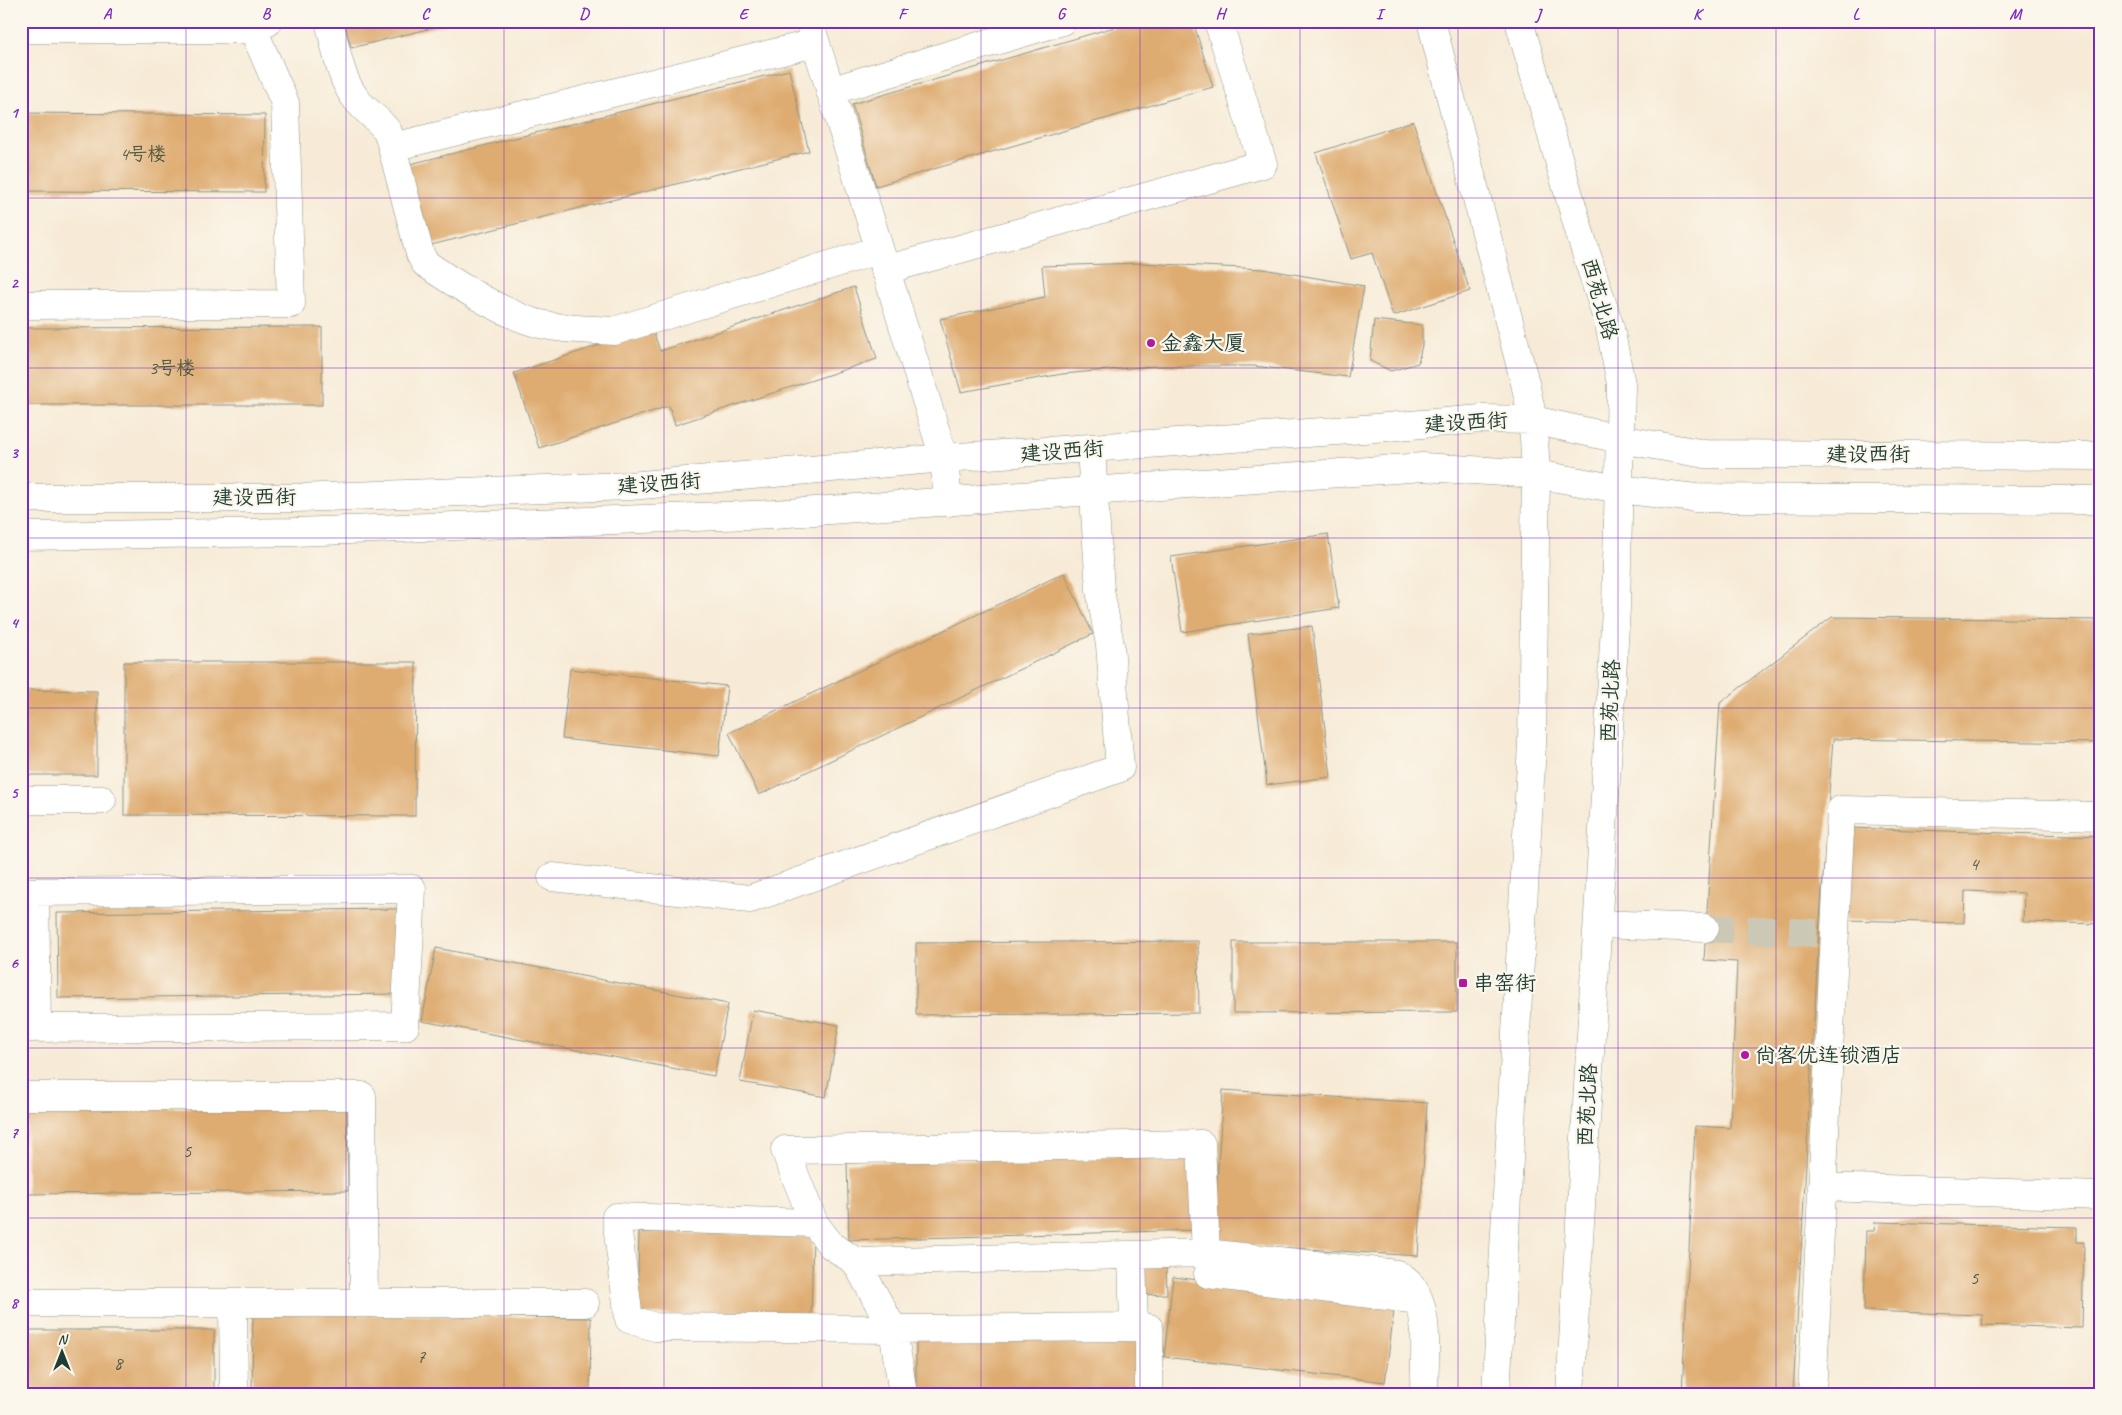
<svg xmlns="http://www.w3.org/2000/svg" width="2122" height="1415" font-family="Caveat,'LXGW WenKai TC',sans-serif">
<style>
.building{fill:#deab6f}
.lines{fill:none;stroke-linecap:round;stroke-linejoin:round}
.minor-tunnel{stroke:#ccc8b6;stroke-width:28;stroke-dasharray:28 14;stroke-linecap:butt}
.minor-casing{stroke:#8b9486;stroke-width:29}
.major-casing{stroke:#8b9486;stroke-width:29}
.minor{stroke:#fff;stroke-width:28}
.major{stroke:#fff;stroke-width:28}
.grid{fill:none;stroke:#7b2cbf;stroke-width:1;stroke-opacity:0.55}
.poi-dot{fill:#b5179e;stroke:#fbf7ec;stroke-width:2}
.labels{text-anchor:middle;stroke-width:4.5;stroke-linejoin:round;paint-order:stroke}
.number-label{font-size:19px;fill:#4f5843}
.street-label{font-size:21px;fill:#1f3d34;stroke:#fbf7ec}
.poi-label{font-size:21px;fill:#1f3d34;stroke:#fbf7ec;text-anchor:start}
.neatline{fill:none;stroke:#7b2cbf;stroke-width:2}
.grid-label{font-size:16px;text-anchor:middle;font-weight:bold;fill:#7b2cbf}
</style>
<rect width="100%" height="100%" fill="#fbf7ec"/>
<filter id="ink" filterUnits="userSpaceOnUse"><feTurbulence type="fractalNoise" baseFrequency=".02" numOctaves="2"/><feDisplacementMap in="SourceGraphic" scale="10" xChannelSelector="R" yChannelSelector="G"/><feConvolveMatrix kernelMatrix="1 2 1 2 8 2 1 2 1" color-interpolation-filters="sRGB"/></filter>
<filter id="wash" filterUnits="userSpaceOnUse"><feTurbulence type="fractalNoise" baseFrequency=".0096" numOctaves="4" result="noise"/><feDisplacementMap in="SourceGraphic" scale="20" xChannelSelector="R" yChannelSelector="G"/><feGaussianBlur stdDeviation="1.12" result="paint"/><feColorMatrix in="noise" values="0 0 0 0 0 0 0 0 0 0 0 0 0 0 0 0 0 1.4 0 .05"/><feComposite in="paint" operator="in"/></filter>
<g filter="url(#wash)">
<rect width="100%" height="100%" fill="#f7ebd7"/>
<g id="blocks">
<path class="building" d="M344,21H456V22L351,48Z
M1135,21H1193L1213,87L876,186L852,104Z
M789,70L809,151L427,246L406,165Z
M21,113L265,115L264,192L21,191Z
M1413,121L1470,291L1393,316L1372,253L1351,259L1316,153Z
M1141,263L1263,269L1364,286L1348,377L1254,366H1154L1062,374L961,392L940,319L1045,297L1042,266Z
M854,287L877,359L675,425L669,406L539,448L514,373L652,328L660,351Z
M1374,320L1422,325V345L1418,363L1391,371L1370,361Z
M322,327V405H21V328Z
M1328,534L1339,608L1182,632L1171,557Z
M1064,573L1093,634L759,795L729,733Z
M1832,617L2101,620V743L1833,739L1819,933L1793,1394H1682L1695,1126L1730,1128L1737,962L1704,960L1720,703Z
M1312,626L1331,777L1267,785L1248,634Z
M124,662H416L415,816L124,815Z
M570,669L727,686L719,756L562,739Z
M21,690L97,691V775H21Z
M1848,828L2101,836V924L2023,922L2024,893L1965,891L1964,923L1845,920Z
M398,909L399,994L58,998L57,913Z
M1198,941L1199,1013L916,1015V943Z
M1233,942H1457V1012L1233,1013Z
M436,948L728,1004L714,1076L422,1021Z
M753,1010L839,1025L826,1097L740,1082Z
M1223,1090L1427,1103L1418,1256L1213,1243Z
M347,1106L348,1191L27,1194L26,1109Z
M1197,1153L1198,1230L849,1240L847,1163Z
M1875,1222L2077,1227V1242H2084L2082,1328L1982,1325L1983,1315L1864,1311L1866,1231H1874Z
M639,1232L813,1236L811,1318L637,1314Z
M1166,1263L1167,1294L1140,1295L1139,1264Z
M1173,1277L1395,1303L1385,1382L1164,1357Z
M253,1313L591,1318L590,1394H252Z
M21,1330H214V1394H21Z
M1142,1333V1394H916V1334Z"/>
</g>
</g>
<g filter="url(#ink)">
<use href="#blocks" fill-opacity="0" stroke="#8b9486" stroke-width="1"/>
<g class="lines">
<path class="minor-tunnel" d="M1705,928L1819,933"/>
<defs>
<path id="minor" d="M329,21C336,47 339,77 356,99C365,111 379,119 388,132L420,254L425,263C451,282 500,311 530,321C556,330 586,329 614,331L879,250
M809,21L944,458L948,502
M21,29H253L268,22
M830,91L1062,21
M393,147L815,43
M885,270L1263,164L1218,21
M21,305L291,304L285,103L253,29
M21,800H102
M552,877L750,899L1120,768L1110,645L1100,590L1091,449
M21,892L412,889L405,1026L21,1028
M35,892L37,1028
M1598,924L1705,928
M21,1096H362L364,1303
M1822,1187L2101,1196
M814,1223L616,1217L629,1319L655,1327L893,1329L903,1394
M1206,1253L1201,1144L785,1150L814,1223L831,1245L856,1262L1206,1253L1397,1274C1402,1278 1409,1282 1412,1287C1431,1312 1424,1363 1424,1394
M856,1262L893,1329L1134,1327L1132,1256
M1208,1274L1419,1300
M21,1303H585
M233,1303L234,1394
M1134,1327L1149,1328V1394
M1812,1394L1841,810L2101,816"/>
<path id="major" d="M1431,21L1525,383L1533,420L1536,474L1532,744L1496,1394
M1519,21L1581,237L1610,328L1621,384L1616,608L1570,1394
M21,498H296L630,486L944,458L1351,430L1481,419L1533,420L1620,439L1705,454L2101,456
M21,536L294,532L774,514L1423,467L1536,474L1619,489L1696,498L2101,500"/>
</defs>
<use href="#minor" class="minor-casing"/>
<use href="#major" class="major-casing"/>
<use href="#minor" class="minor"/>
<use href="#major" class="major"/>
</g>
</g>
<path class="grid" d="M186,21V1394M346,21V1394M504,21V1394M664,21V1394M822,21V1394M981,21V1394M1140,21V1394M1300,21V1394M1458,21V1394M1618,21V1394M1776,21V1394M1935,21V1394M21,198H2101M21,368H2101M21,538H2101M21,708H2101M21,878H2101M21,1048H2101M21,1218H2101"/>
<g class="poi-dot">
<circle cx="1151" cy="343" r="5"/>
<rect x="1458" y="978" width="10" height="10" rx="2.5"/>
<circle cx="1745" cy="1055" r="5"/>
</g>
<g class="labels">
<g class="number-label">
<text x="143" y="160">4号楼</text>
<text x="172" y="374">3号楼</text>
<text x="1974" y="870">4</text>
<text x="187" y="1157">5</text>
<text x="1974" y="1284">5</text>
<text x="421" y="1363">7</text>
<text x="118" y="1369">8</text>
</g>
<g class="street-label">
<text transform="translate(1600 299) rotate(74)" y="7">西苑北路</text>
<text transform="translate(1466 422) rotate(-3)" y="7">建设西街</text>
<text transform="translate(1062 451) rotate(-4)" y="7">建设西街</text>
<text x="1868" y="461">建设西街</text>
<text transform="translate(659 483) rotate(-4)" y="7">建设西街</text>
<text x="254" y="504">建设西街</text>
<text transform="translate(1610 701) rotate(-87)" y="7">西苑北路</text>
<text transform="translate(1587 1105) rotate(-87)" y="7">西苑北路</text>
</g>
<g class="poi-label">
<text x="1161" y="350">金鑫大厦</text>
<text x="1473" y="990">串窑街</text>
<text x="1755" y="1062">尚客优连锁酒店</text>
</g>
</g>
<rect width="2122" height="1415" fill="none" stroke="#fbf7ec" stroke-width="55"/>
<g transform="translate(62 1352)" stroke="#fbf7ec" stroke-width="4" paint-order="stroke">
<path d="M0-4L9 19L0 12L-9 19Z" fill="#1f3d34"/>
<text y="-8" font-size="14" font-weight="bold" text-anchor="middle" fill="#1f3d34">N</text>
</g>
<rect x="28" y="28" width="2066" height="1360" class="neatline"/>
<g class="grid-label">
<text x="107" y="19">A</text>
<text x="266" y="19">B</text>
<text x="425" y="19">C</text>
<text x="584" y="19">D</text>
<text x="743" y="19">E</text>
<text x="902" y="19">F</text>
<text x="1061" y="19">G</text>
<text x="1220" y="19">H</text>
<text x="1379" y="19">I</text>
<text x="1538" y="19">J</text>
<text x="1697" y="19">K</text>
<text x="1856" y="19">L</text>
<text x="2015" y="19">M</text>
<text x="14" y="118">1</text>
<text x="14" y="288">2</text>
<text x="14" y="458">3</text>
<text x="14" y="628">4</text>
<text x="14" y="798">5</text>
<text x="14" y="968">6</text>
<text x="14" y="1138">7</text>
<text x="14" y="1308">8</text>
</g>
</svg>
